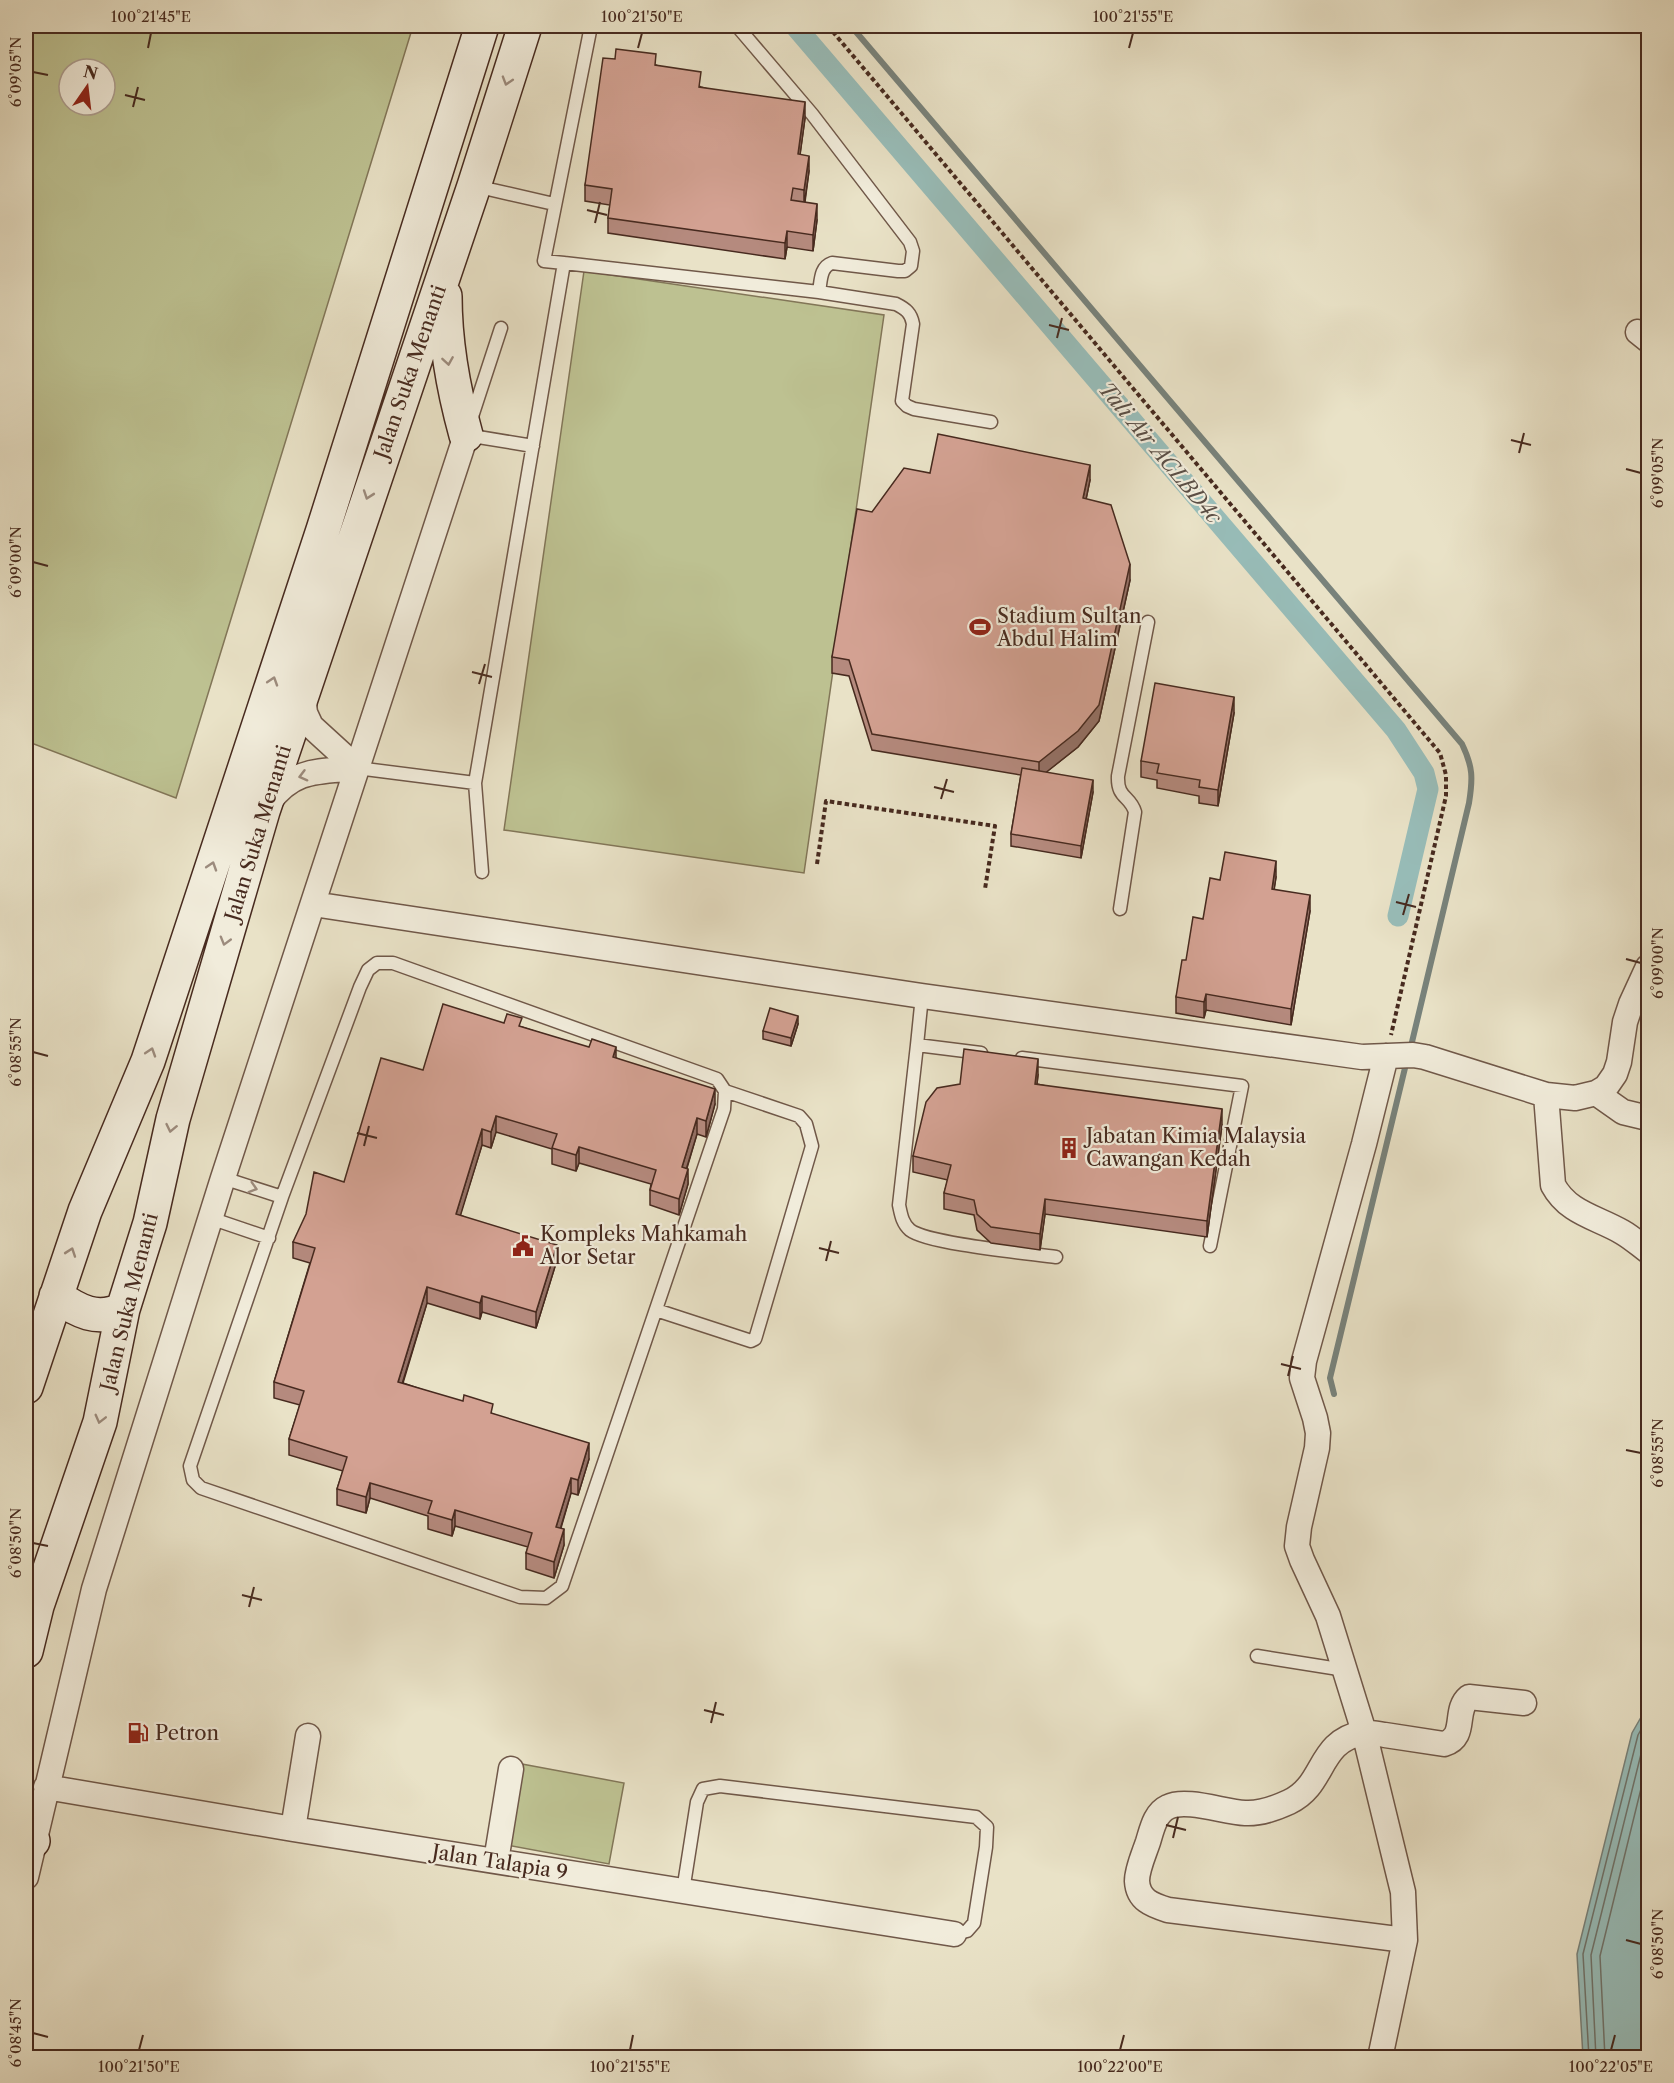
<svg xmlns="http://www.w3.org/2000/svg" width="1674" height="2083" font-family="'Libre Caslon Text',serif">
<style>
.green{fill:#bdc191;stroke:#827658;stroke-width:1.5;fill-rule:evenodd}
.water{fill:#98bdb9;stroke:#78827b;stroke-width:1.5}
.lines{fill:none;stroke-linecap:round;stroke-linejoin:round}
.shore{stroke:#70746c;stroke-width:1.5}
.stream{stroke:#78827b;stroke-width:6}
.canal{stroke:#98bdb9;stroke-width:21}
.lane-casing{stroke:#705849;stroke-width:15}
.street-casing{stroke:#705849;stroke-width:27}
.secondary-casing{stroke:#472a1f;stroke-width:36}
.path{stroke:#472a1f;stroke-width:4;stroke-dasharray:4.5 3;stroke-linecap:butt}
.lane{stroke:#f1ecdb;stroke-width:12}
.street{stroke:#f1ecdb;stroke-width:24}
.secondary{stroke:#f1ecdb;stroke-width:33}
.wall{fill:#b58a7e;stroke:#472a1f;stroke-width:1.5}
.shaded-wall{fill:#947166;stroke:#472a1f;stroke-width:1.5}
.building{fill:#d3a192;stroke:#472a1f;stroke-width:1.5}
.oneway{stroke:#9c8b7d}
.ticks{fill:none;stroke:#472a1f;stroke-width:2}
.labels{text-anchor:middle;stroke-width:4.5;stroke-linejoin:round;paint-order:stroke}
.street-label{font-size:20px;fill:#472a1f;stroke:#f1ecdb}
.poi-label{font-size:20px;fill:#472a1f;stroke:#f1ecdb;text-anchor:start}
.water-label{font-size:21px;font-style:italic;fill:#5b4f46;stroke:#f1ecdb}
.neatline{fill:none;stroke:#472a1f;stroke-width:2}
.ticks-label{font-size:15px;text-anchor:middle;fill:#472a1f}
</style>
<rect width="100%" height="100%" fill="#e9e2c7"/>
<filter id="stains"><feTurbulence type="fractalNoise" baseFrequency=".00333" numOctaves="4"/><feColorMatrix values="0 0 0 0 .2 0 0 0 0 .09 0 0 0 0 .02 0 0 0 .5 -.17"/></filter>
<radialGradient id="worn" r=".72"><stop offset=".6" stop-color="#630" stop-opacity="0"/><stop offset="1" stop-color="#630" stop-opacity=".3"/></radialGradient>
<path class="green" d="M26,26H413L176,798L26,741ZM69,69H105V105H69Z
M584,271L884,315L804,873L504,830Z
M522,1764L624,1783L609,1864L507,1845Z"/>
<path class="water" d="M1648,1705V2057H1583L1577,1954L1632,1733Z"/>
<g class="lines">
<path class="shore" d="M1589,2058L1583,1954L1638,1735L1648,1717
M1596,2058L1591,1955L1645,1738L1648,1732
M1605,2058L1600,1956L1648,1760"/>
<path class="stream" d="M851,26L1462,744C1473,767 1473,778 1469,803L1412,1042
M1334,1394L1330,1378L1405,1068"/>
<path class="canal" d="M795,26L1396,730L1424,773L1428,789L1398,916"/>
<defs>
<path id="lane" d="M737,26L812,114L910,242L913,251L911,266L905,271H898L832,263C820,267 821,281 819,292
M475,186L554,204
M564,263L819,292L896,304C906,309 911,313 913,324L902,401L907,406L914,409L991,422
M501,328L466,435L533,446
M357,768L475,783
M482,872L475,783L564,263L544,261L591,26
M1120,909L1135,812C1130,795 1117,799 1118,776L1148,622
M377,963H393L717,1079L725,1091L724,1109L562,1586L546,1598L520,1597L201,1488L193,1480L190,1466L282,1197L360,987L368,970Z
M917,1045L922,996
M981,1053L917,1045L899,1205C901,1214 902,1223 910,1230C928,1244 1027,1253 1056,1257
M1022,1058L1242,1086L1210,1246
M223,1178L282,1197
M210,1218L269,1238
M656,1310L751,1341L755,1339L756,1336L812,1146L806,1124L799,1116L725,1091
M1257,1656L1345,1670
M683,1891L697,1802L703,1789L720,1786L976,1817L987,1827L986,1847L974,1923L967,1931L954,1934"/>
<path id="street" d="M1638,332L1648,340
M303,693L305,713L311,726L357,768
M269,802C294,768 319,772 357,768
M313,904L922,996L1362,1057L1413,1055L1425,1057L1546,1095L1575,1098L1596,1093L1606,1087L1615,1074L1619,1062L1625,1022L1631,1004L1648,967
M1596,1093L1623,1112L1648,1118
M1546,1095L1553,1185C1568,1213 1596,1217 1622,1232C1631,1237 1640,1245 1648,1251
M46,1787L293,1829L954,1934
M293,1829L308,1736
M496,1861L511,1769
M26,1877L94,1589L223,1178L466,435
M1405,1940L1168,1910C1152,1905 1138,1900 1137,1881C1137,1869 1144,1854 1148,1842C1152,1829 1155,1813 1168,1807C1186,1798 1224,1812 1245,1813C1260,1814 1276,1808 1289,1802C1326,1785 1317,1741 1363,1733C1369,1732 1378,1734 1385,1735C1405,1738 1425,1741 1444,1744C1468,1737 1453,1710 1469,1697L1524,1703
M1380,2058L1405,1940L1403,1892L1364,1732L1328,1616L1302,1560L1297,1546L1299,1527L1317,1448L1318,1433L1315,1418L1302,1378L1304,1361L1364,1144L1386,1056"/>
<path id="secondary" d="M445,296C445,344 453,388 466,435
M56,1296C78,1311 97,1322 123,1309
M26,1387L85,1211L148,1061L323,530L482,26
M26,1651L37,1606L100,1422L123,1309L150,1223L173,1119L263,811L474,186L525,26
M26,1847L33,1841"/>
</defs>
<use href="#lane" class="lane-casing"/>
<use href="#street" class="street-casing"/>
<use href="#secondary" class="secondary-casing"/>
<path class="path" d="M828,26L1440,753L1446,775V796L1391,1035
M817,864L826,801L995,826L985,889"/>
<use href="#lane" class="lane"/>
<use href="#street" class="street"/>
<use href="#secondary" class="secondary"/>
</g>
<path class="wall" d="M615,59L656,65L701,87L805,118L800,154L809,171L805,202L817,220L813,251L787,247L785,259L608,233V218L610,205L585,201V185Z
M930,473L1090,480L1086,499L1130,580L1099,721L1078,747L1046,772L1093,792L1081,858L1011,846V834L1021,775L872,750L849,676L832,673V657L872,512Z
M1234,713L1218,806L1199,803V796L1157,788V780L1141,777V761Z
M1276,877L1274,889L1310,911L1291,1025L1206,1010L1204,1018L1176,1013V997L1203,919L1220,880Z
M504,1023L522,1027L616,1058L715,1104L706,1137L697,1134L687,1168L688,1184L679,1215L650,1205V1190L651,1184L579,1163L576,1171L552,1164V1149L496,1132L491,1148L482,1145L460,1215L557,1260L536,1328L482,1312L480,1319L427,1303L403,1383L493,1414L589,1459L578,1495L571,1493L561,1528L564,1545L554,1578L526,1569V1553L528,1547L455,1526L452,1536L428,1529V1516L370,1498L366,1513L337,1505V1489L343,1471L289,1455V1439L300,1405L274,1398V1382L310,1263L293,1258V1242L344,1182L423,1070Z
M798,1024L791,1046L763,1039V1031Z
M1038,1075L1037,1084L1222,1125L1207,1237L1045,1214L1040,1250L991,1243L977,1230L974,1215L944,1209V1193L948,1180L913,1172V1156Z"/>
<path class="shaded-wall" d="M805,102V118L798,170V154Z
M809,156V171L804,206V190Z
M817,204V220L813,251V235Z
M787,231V247L785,259V243Z
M1090,465V480L1083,514V498Z
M1130,564V580L1099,721L1078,747L1039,778V762Z
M1234,697V713L1218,806V790Z
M1093,780V792L1081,858V846Z
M1276,861V877L1272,904V889Z
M1310,895V911L1291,1025V1009Z
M1206,994V1010L1204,1018V1002Z
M798,1016V1024L791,1046V1038Z
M616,1047V1063L613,1057Z
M1038,1059V1075L1035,1100V1084Z
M715,1089V1104L706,1137V1121Z
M1222,1109V1125L1207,1237V1221Z
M496,1116V1132L491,1148V1132Z
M697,1118V1134L682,1183V1167Z
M482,1129V1145L456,1230V1214Z
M579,1147V1163L576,1171V1155Z
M688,1169V1184L679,1215V1199Z
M1045,1199V1214L1040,1250V1234Z
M557,1245V1260L536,1328V1312Z
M427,1287V1303L398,1397V1382Z
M482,1296V1312L480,1319V1303Z
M589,1443V1459L578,1495V1480Z
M571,1478V1493L556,1543V1527Z
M370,1483V1498L366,1513V1497Z
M455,1510V1526L452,1536V1520Z
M564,1529V1545L554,1578V1562Z"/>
<path class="building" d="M616,49L656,54L655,65L701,72L699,87L805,102L798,154L809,156L804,190L793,188L791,200L817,204L813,235L787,231L785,243L608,218L612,189L585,185L603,58L615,59Z
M938,434L1090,465L1083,498L1111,505L1130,564L1099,705L1078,731L1039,762L872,734L849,660L832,657L857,509L872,512L904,468L930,473Z
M1155,683L1234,697L1218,790L1199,787L1200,780L1157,773L1159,764L1141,761Z
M1022,768L1093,780L1081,846L1011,834Z
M1225,852L1276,861L1272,889L1310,895L1291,1009L1206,994L1204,1002L1176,997L1182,960H1186L1193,917L1203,919L1210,878L1220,880Z
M443,1004L504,1023L507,1014L522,1018L519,1026L589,1047L592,1039L616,1047L613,1057L715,1089L706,1121L697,1118L682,1167L688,1169L679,1199L650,1190L656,1170L579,1147L576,1155L552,1148L557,1134L496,1116L491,1132L482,1129L456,1214L557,1245L536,1312L482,1296L480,1303L427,1287L398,1382L463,1401L464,1395L493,1404L491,1413L589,1443L578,1480L571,1478L556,1527L564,1529L554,1562L526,1553L532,1533L455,1510L452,1520L428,1513L432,1501L370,1483L366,1497L337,1489L347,1457L289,1439L304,1391L274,1382L315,1248L293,1242L306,1214L314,1172L344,1182L381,1058L423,1070Z
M770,1008L798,1016L791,1038L763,1031Z
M964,1049L1038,1059L1035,1084L1222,1109L1207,1221L1045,1199L1040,1234L991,1227L977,1214L974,1200L944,1193L951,1165L913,1156L926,1102L937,1088L960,1084Z"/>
<defs><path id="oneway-chevron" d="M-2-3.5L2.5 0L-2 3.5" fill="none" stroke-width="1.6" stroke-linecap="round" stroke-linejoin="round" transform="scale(1.5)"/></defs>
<g class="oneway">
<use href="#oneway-chevron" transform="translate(507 81) rotate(107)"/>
<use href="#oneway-chevron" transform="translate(448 361) rotate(81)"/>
<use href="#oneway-chevron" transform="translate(368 495) rotate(109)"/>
<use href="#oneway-chevron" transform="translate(273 681) rotate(-72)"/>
<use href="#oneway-chevron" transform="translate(303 776) rotate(165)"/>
<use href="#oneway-chevron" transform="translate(212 866) rotate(-72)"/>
<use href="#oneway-chevron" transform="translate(225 941) rotate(106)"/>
<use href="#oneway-chevron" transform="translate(151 1052) rotate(-72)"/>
<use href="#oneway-chevron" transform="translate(171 1128) rotate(102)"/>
<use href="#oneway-chevron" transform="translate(253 1188) rotate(17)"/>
<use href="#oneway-chevron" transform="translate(71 1252) rotate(-71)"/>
<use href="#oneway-chevron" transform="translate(100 1419) rotate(104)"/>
</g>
<path class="ticks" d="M148,48L151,33M638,48L642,33M1129,48L1133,33M33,72L48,75M125,95L145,100M133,107L138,87M587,210L607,215M595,223L600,202M1049,325L1069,330M1057,338L1062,318M1511,440L1531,445M1519,453L1524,433M1626,469L1641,473M33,562L48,566M472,672L492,677M479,684L485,664M934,787L954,792M941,799L947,779M1396,902L1416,907M1403,915L1409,894M1626,959L1641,963M33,1052L48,1056M357,1133L377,1138M364,1146L369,1126M819,1248L839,1253M826,1261L831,1241M1281,1364L1301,1369M1288,1376L1293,1356M1626,1450L1641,1453M33,1543L48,1546M242,1595L262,1600M249,1607L254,1587M704,1710L724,1715M711,1723L716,1702M1166,1825L1186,1830M1173,1838L1178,1817M1626,1940L1641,1944M33,2033L48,2037M139,2050L143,2035M630,2050L633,2035M1120,2050L1124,2035M1611,2050L1615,2035"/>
<defs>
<symbol id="stadium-bare" viewBox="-9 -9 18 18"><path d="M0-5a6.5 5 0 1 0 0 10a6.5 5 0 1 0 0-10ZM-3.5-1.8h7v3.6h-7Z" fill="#8f2418" stroke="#f1ecdb" stroke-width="2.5" paint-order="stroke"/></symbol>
<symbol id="building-bare" viewBox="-9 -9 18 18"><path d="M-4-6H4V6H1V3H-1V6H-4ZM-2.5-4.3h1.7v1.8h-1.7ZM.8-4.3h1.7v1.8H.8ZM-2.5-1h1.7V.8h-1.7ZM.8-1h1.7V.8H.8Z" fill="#8f2418" stroke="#f1ecdb" stroke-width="2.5" paint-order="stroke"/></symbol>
<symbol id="civic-bare" viewBox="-9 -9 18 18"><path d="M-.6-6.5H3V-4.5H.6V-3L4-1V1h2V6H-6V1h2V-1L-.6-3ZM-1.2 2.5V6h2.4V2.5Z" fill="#8f2418" stroke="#f1ecdb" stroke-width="2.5" paint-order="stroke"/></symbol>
<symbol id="fuel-bare" viewBox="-9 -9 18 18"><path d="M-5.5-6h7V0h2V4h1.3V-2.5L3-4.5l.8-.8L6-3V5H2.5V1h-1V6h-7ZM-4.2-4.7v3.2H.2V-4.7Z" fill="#8f2418" stroke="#f1ecdb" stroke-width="2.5" paint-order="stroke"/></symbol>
</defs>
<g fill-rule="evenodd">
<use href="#stadium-bare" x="965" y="612" width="30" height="30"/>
<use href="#building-bare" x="1054" y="1133" width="30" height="30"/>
<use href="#civic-bare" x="508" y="1231" width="30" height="30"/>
<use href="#fuel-bare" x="123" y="1718" width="30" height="30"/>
</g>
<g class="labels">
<g class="street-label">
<text transform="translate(410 372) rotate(-71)" y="7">Jalan Suka Menanti</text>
<text transform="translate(258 833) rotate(-73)" y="7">Jalan Suka Menanti</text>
<text transform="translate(129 1302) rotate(-76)" y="7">Jalan Suka Menanti</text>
<text transform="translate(500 1862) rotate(9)" y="7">Jalan Talapia 9</text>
</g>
<g class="poi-label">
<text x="997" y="623">Stadium Sultan<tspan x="997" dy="23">Abdul Halim</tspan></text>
<text x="1086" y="1143">Jabatan Kimia Malaysia<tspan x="1086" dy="23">Cawangan Kedah</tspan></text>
<text x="540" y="1241">Kompleks Mahkamah<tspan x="540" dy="23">Alor Setar</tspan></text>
<text x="155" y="1740">Petron</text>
</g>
<g class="water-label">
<text transform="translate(1160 453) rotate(50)" y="7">Tali Air ACLBD4c</text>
</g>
</g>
<rect width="1674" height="2083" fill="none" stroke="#e9e2c7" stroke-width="66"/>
<g transform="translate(87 87) rotate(14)"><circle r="28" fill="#f1ecdb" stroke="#ad9e90" stroke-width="1.5"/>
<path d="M0-4.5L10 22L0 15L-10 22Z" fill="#8f2418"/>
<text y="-9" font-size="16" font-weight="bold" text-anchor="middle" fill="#472a1f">N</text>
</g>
<rect x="33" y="33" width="1608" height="2017" class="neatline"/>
<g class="ticks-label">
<text x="151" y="22">100°21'45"E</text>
<text x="642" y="22">100°21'50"E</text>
<text x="1133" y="22">100°21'55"E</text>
<text transform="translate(16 72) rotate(-90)" y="5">6°09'05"N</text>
<text transform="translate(1658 473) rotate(-90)" y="5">6°09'05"N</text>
<text transform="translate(16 562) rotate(-90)" y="5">6°09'00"N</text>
<text transform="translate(1658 963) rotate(-90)" y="5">6°09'00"N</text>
<text transform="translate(16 1052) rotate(-90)" y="5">6°08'55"N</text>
<text transform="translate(1658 1453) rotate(-90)" y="5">6°08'55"N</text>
<text transform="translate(16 1543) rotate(-90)" y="5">6°08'50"N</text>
<text transform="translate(1658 1944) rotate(-90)" y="5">6°08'50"N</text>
<text transform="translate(16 2033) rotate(-90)" y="5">6°08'45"N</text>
<text x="139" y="2072">100°21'50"E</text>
<text x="630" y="2072">100°21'55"E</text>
<text x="1120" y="2072">100°22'00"E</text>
<text x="1611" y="2072">100°22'05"E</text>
</g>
<rect width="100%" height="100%" filter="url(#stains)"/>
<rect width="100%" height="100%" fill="url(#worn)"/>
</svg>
